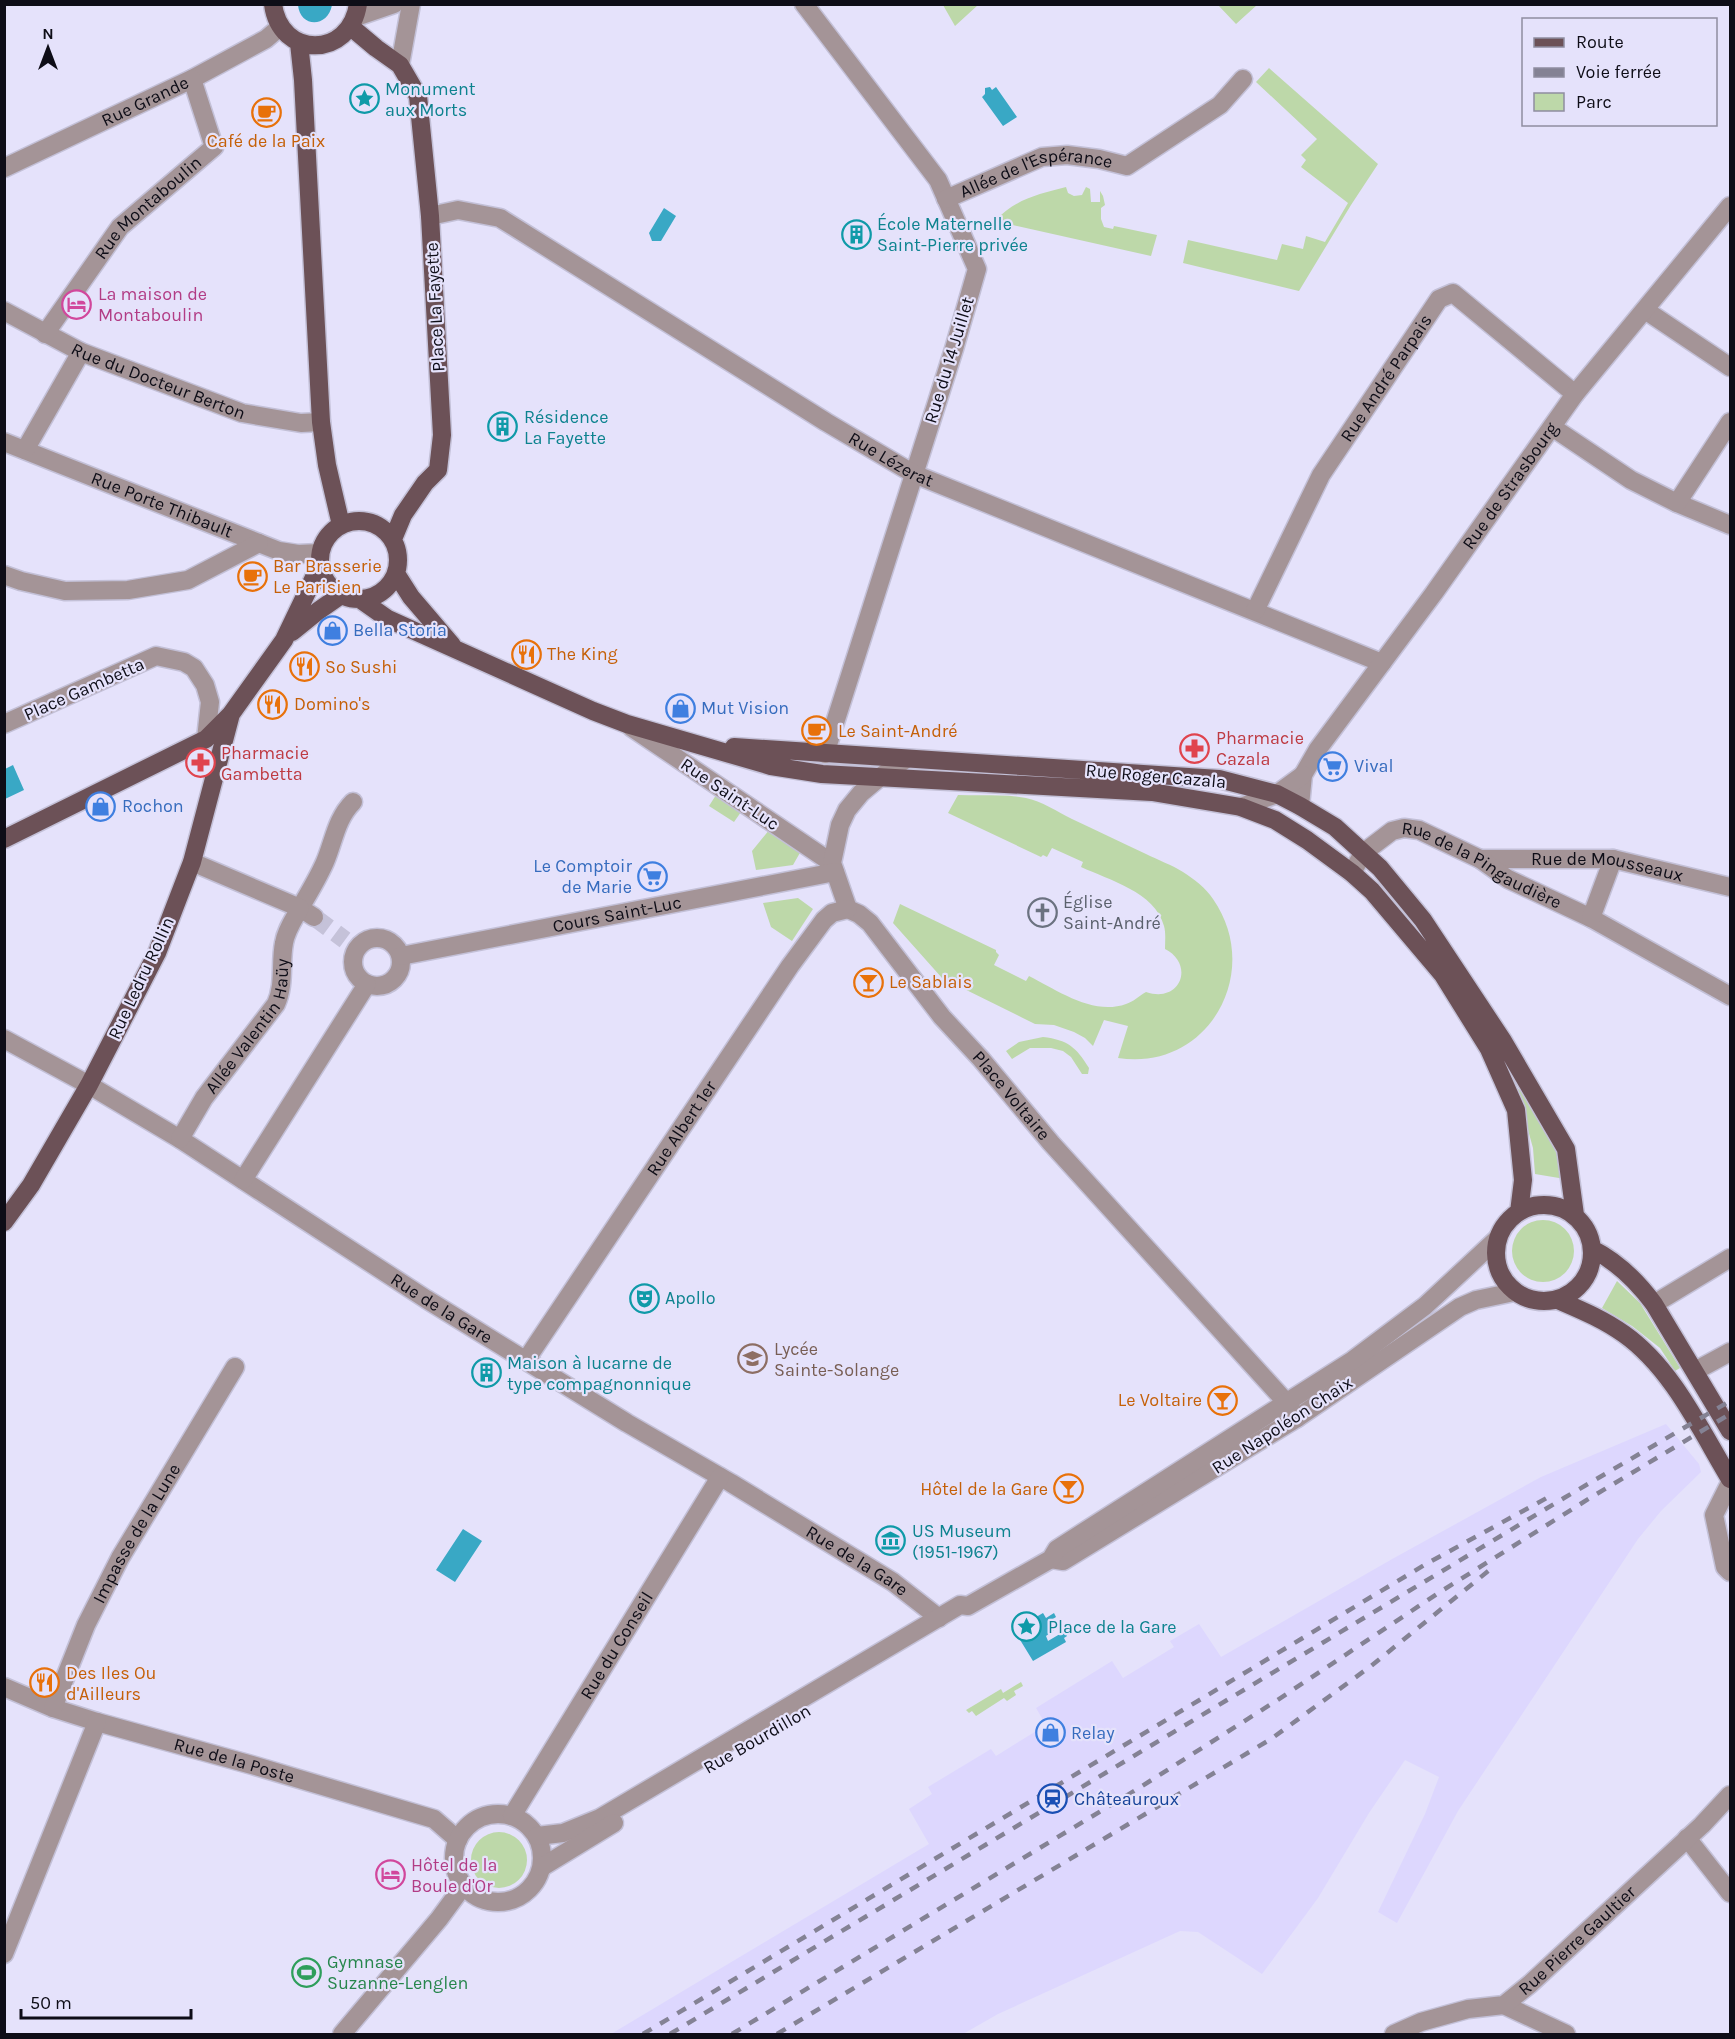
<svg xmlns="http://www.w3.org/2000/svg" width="1735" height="2039" font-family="Karla,sans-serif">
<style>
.built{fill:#ddd7fe}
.green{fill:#bdd8a9}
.water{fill:#39a8c5}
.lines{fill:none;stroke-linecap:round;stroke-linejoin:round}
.minor-tunnel{stroke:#c5c2d9;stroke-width:18;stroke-dasharray:18 9;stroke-linecap:butt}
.minor-casing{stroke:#c3c0d7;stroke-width:21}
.major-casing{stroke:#c3c0d7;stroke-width:21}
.minor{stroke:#a49497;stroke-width:18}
.major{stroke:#6c5157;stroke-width:18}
.rail{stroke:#848294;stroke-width:4.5;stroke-dasharray:10 10;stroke-linecap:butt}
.labels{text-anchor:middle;stroke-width:4.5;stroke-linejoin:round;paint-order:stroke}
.culture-label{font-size:18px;fill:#0d838f;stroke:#e5e2fb;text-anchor:start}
.street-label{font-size:18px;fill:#0e0d17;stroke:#e5e2fb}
.food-label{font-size:18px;fill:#c56008;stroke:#e5e2fb;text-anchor:start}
.hotel-label{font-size:18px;fill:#b23c85;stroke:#e5e2fb;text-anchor:start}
.shop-label{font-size:18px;fill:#366cbe;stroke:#e5e2fb;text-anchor:start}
.health-label{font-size:18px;fill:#be3a42;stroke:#e5e2fb;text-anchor:start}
.worship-label{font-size:18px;fill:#5b616d;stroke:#e5e2fb;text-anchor:start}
.education-label{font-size:18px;fill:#785e54;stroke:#e5e2fb;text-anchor:start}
.transit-label{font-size:18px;fill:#164399;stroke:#e5e2fb;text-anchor:start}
.leisure-label{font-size:18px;fill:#27864d;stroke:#e5e2fb;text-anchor:start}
</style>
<rect width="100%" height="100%" fill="#e5e2fb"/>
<path class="built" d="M1666,1424L1699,1464L1701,1472L1661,1511L1638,1539L1458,1811L1397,1923L1378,1912L1425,1814L1439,1777L1405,1760L1369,1813L1318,1898L1262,1974L1198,1932L1180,1931L998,2014L963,2034H611L929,1844L909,1809L932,1794L928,1787L991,1749L996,1756L1046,1725L1036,1708L1112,1661L1123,1678L1174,1647L1170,1641L1199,1624L1221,1657L1394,1558L1541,1477Z"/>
<path class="green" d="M943,5H978L955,26Z
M1218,5H1257L1236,24Z
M1269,68L1378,164L1351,205L1299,291L1183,263L1188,240L1277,260L1282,244L1303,249L1306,236L1325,242L1348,203L1301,167L1306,160L1301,155L1317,139L1256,82Z
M1066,187L1068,193L1074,196L1082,195L1086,187L1090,189L1091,202H1100V191L1103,196L1105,205L1101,208V219L1104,227L1113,229L1114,226L1157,235L1151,256L995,221C1015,199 1039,194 1066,187Z
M716,795L741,812L734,822L709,806Z
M958,795C980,796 1005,794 1026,798C1041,801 1058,812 1072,819C1097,831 1121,842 1146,854C1158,860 1172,865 1183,872C1194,879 1206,888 1213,899C1264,972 1208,1072 1118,1058L1128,1026L1104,1020L1093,1046L1085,1038L1074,1032L1054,1025L1035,1024L942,978L893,923L900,904L996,950V952L999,955L994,965L1026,981L1029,976C1057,990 1093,1016 1126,1004C1133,1002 1139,996 1146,992C1181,1004 1195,964 1165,949C1165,942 1166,933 1164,926C1155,892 1109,880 1081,867L1083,862L1052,848L1047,857L1043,855L1041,857L948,813Z
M770,829L801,851L793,865L756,870L752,851Z
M798,898L813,909L792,941L771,927L763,903Z
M1043,1037C1068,1040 1076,1047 1089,1068L1088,1074H1082L1071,1057L1063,1051L1051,1048H1030L1012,1059L1006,1051L1019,1042Z
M1516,1087L1523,1093L1553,1143L1565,1179L1535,1174L1533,1148Z
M1512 1251a31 31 0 1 1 62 0a31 31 0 1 1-62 0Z
M1617,1281L1640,1303L1680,1368L1675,1371L1660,1348L1632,1326L1602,1308Z
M1021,1682L1023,1686L1014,1691L1016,1695L1007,1701L1004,1698L976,1716L972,1711L969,1713L966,1710L1001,1689L1003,1693Z
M471 1860a28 28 0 1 1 56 0a28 28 0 1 1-56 0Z"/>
<path class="water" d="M298,5L332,4V5C328,28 300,28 298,5Z
M990,87L992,90L996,87L1017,117L1003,126L982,97L985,94V88Z
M664,208L676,216L661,241H652L649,233Z
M13,765L24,790L5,799V769Z
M463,1529L482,1541L455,1582L436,1570Z
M1043,1613L1046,1618L1054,1613L1056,1617L1048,1622L1052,1627L1055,1625L1057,1628L1046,1636L1048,1641L1065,1631L1067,1636L1064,1638L1066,1642L1033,1661L1014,1630Z"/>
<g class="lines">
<path class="minor-tunnel" d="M314,917L345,940"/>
<defs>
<g id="minor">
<path d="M804,4L938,180L977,269L954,349L825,754"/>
<path d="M356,17L394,4"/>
<path d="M400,65L411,4"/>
<path id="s1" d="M4,168L192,79L266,39L280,27"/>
<path id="s2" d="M946,199L1042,157L1067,155L1099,159L1127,166L1220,105L1243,79"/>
<path id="s3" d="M430,216L458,210L500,218L826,422L914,474L1382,663"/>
<path d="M1645,310L1730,367"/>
<path id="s4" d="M4,311L81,352L242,413L301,423L321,422"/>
<path id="s5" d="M45,334L120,227L214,147L192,79"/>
<path d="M1552,427L1631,480L1677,503L1730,525"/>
<path id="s6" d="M4,442L279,551L298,554L320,553"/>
<path d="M25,450L81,352"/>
<path d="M1677,503L1730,422"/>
<path d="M4,575L21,581L65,591L128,590L188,580L259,543"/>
<path id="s7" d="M1255,611L1321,475L1439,299L1453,293L1575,394"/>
<path d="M4,724L156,656L184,662L194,668L205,685L210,702L206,739"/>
<path d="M631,727L832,863"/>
<path id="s8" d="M906,759L880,777L861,793L847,810L840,825L832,863L848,909L859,914L870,923L942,1017L981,1059L1051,1143L1286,1402L1297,1418"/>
<path id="s9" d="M1300,806L1303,775L1318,749L1434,593L1575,394L1730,206"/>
<path d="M1241,807L1277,794L1303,775"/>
<path id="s10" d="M1480,859H1613L1730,887"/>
<path id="s11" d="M1352,873L1363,853L1392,831L1404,828L1419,830L1480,859L1508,879L1591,918L1730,996"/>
<path d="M314,917L300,908C309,893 318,878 325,862C334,841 336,819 353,802"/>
<path d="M1591,918L1613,859"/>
<circle cx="377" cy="962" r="24"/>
<path id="s12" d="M401,956L835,872"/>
<path id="s13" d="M4,1039L89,1085L180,1139L426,1299L627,1423L731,1483L893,1582L939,1618"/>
<path id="s14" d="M180,1139L204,1098L276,1004C285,984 280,963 284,943C286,930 294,919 300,908L192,862"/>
<path d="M243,1180L367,984"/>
<path d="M1654,1304L1730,1258"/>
<path id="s15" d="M526,1360L790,966L824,920L832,913L848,909"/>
<path d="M1695,1371L1730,1352"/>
<path d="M1730,1483L1714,1515L1725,1567L1730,1572"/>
<path d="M1051,1559L1063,1561L1297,1418L1460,1307L1476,1300L1514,1292"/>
<path id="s16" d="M4,1687L53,1708L97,1722L252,1765L434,1819L458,1840"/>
<path id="s17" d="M53,1708L86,1625L120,1558L235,1367"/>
<circle cx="498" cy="1858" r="44"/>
<path id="s18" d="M512,1816L720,1477"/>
<path d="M537,1836L563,1833L600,1818L960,1605L968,1606L1051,1559L1057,1549L1353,1360L1425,1306L1498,1238"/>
<path d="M1687,1838L1730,1893"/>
<path d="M542,1867L614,1823"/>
<path d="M4,1954L97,1722"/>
<path d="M1504,2005L1566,2034"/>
<path d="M342,2034L439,1919L464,1885"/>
<path id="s19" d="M1394,2034L1421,2022L1468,2009L1504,2005L1530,1984L1702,1825L1730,1795"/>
</g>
<path id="major" d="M273,4C280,59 350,59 358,4
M351,27L376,48L400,65L418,96L430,216L442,435L438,470L425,483L403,515L393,539
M299,43L303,80L321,422L327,465L341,525
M320 560a39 39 0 1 1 78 0a39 39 0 1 1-78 0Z
M397,575L411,597L452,645
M361,600L388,619L593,711L627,724L771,766L822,774L1152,792L1241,807L1275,820L1307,840L1352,873L1372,891L1443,975L1489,1049L1516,1110L1523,1180L1519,1212
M292,632L318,611L341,595
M734,747L1219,779L1277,794L1300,806L1335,827L1380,868L1423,920L1503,1041L1566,1149L1575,1215
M4,839L206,739L231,714L284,640L320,565
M1496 1253a48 48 0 1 1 96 0a48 48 0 1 1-96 0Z
M4,1222L31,1185L89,1085L157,953L192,862L231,714
M1592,1249C1618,1262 1637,1281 1654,1304L1730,1431
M1558,1300C1581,1310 1603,1319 1624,1334C1672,1368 1700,1429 1730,1479"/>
</defs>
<use href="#minor" class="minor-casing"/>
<use href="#major" class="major-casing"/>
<use href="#minor" class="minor"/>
<use href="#major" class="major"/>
<path class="rail" d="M643,2034L1426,1564L1554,1494
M670,2034L1564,1498L1730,1401
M732,2034L1139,1788L1276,1701L1440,1592L1590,1498L1730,1414
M777,2034L1271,1739L1371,1666L1492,1568"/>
</g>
<defs>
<symbol id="sight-ring" viewBox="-11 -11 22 22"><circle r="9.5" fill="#e5e2fb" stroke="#0f9aa8" stroke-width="1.5"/><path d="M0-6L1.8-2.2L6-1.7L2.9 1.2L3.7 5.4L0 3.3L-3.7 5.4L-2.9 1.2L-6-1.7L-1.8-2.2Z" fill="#0f9aa8"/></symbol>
<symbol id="cafe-ring" viewBox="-11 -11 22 22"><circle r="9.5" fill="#e5e2fb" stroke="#e8710a" stroke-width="1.5"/><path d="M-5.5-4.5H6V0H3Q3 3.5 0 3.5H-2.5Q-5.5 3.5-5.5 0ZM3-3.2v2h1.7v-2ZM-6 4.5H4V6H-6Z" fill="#e8710a"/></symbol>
<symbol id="building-ring" viewBox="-11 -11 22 22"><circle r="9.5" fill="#e5e2fb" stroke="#0f9aa8" stroke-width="1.5"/><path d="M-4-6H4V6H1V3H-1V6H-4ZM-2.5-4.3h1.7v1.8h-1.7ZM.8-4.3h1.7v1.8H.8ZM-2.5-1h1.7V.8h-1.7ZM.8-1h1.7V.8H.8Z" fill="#0f9aa8"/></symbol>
<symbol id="hotel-ring" viewBox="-11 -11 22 22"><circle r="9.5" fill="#e5e2fb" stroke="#d1479c" stroke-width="1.5"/><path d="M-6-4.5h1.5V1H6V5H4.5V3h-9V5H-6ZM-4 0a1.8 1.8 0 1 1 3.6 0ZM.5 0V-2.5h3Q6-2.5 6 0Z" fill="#d1479c"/></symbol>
<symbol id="shop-ring" viewBox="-11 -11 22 22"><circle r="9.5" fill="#e5e2fb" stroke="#3f7fe0" stroke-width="1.5"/><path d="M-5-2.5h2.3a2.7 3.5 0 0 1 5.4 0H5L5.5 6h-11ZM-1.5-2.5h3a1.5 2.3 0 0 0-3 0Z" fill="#3f7fe0"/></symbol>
<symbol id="restaurant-ring" viewBox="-11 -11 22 22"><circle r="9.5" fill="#e5e2fb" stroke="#e8710a" stroke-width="1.5"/><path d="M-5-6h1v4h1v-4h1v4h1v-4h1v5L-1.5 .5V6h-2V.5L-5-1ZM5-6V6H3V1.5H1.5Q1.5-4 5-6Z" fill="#e8710a"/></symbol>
<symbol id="pharmacy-ring" viewBox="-11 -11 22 22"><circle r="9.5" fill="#e5e2fb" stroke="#e0444e" stroke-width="1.5"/><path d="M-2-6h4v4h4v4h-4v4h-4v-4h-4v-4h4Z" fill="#e0444e"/></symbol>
<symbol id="supermarket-ring" viewBox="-11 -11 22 22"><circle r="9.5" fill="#e5e2fb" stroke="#3f7fe0" stroke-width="1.5"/><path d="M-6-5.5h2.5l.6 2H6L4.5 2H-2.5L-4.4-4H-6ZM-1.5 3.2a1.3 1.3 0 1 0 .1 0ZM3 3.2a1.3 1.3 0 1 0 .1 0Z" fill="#3f7fe0"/></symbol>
<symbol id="church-ring" viewBox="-11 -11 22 22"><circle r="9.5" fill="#e5e2fb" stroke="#6b7280" stroke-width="1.5"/><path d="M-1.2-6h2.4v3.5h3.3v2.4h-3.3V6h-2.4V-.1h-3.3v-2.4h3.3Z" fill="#6b7280"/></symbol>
<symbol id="bar-ring" viewBox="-11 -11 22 22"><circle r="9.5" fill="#e5e2fb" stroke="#e8710a" stroke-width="1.5"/><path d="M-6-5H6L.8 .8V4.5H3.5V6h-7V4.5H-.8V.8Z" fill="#e8710a"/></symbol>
<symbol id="theatre-ring" viewBox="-11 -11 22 22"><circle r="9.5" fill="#e5e2fb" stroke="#0f9aa8" stroke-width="1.5"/><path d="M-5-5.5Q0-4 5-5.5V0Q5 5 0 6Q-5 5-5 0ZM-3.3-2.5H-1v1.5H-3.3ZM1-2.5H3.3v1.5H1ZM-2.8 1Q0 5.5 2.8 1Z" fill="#0f9aa8"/></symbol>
<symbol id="school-ring" viewBox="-11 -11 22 22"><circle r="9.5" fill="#e5e2fb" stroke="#8d6e63" stroke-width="1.5"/><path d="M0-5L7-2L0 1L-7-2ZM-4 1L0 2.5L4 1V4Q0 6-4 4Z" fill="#8d6e63"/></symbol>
<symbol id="museum-ring" viewBox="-11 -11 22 22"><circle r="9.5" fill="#e5e2fb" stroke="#0f9aa8" stroke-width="1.5"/><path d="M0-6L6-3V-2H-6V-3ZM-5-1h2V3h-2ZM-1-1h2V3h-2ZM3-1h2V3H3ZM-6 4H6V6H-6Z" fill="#0f9aa8"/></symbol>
<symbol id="station-ring" viewBox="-11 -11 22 22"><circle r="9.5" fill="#e5e2fb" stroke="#1a4fb4" stroke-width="1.5"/><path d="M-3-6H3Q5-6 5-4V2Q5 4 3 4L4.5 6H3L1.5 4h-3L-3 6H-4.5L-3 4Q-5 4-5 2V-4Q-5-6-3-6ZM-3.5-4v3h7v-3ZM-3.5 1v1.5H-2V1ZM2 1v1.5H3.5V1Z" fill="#1a4fb4"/></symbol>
<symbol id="stadium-ring" viewBox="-11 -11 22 22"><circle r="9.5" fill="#e5e2fb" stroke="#2e9e5b" stroke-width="1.5"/><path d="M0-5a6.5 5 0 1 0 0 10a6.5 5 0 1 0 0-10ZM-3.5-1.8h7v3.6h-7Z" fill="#2e9e5b"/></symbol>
</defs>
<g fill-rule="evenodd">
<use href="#sight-ring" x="348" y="82" width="33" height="33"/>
<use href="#cafe-ring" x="250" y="96" width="33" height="33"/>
<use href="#building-ring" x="840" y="218" width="33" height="33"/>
<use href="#hotel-ring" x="60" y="288" width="33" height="33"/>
<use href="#building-ring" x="486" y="410" width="33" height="33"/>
<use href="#cafe-ring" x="236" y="560" width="33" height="33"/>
<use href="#shop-ring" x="316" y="614" width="33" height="33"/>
<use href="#restaurant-ring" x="510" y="638" width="33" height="33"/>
<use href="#restaurant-ring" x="288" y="650" width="33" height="33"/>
<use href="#restaurant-ring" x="256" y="688" width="33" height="33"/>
<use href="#shop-ring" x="664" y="692" width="33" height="33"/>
<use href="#cafe-ring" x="800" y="714" width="33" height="33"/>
<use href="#pharmacy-ring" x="1178" y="732" width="33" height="33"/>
<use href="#pharmacy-ring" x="184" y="746" width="33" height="33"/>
<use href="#supermarket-ring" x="1316" y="750" width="33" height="33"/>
<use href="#shop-ring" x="84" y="790" width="33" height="33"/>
<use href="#supermarket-ring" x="636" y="860" width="33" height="33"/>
<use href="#church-ring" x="1026" y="896" width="33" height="33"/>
<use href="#bar-ring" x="852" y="966" width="33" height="33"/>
<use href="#theatre-ring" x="628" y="1282" width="33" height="33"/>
<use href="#school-ring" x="736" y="1342" width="33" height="33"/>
<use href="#building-ring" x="470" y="1356" width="33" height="33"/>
<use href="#bar-ring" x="1206" y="1384" width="33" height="33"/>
<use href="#bar-ring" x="1052" y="1472" width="33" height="33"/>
<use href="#museum-ring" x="874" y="1524" width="33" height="33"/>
<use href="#sight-ring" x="1010" y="1610" width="33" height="33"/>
<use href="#restaurant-ring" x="28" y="1666" width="33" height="33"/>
<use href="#shop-ring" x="1034" y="1716" width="33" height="33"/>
<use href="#station-ring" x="1036" y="1782" width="33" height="33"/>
<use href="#hotel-ring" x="374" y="1858" width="33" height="33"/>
<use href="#stadium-ring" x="290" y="1956" width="33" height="33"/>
</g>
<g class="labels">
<g class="culture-label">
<text x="385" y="95">Monument<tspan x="385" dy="21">aux Morts</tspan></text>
<text x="877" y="230">École Maternelle<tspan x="877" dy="21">Saint-Pierre privée</tspan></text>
<text x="524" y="423">Résidence<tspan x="524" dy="21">La Fayette</tspan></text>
<text x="665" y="1304">Apollo</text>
<text x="507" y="1369">Maison à lucarne de<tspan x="507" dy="21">type compagnonnique</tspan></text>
<text x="912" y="1537">US Museum<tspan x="912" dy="21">(1951-1967)</tspan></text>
<text x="1048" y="1633">Place de la Gare</text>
</g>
<g class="street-label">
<text dy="6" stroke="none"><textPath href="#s1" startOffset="156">Rue Grande</textPath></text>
<text dy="6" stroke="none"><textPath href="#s2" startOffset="96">Allée de l'Espérance</textPath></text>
<text dy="6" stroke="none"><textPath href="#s5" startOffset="164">Rue Montaboulin</textPath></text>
<text transform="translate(435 307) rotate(-93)" y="6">Place La Fayette</text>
<text transform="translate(949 360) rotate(-73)" y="6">Rue du 14 Juillet</text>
<text dy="6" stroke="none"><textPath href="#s7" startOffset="268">Rue André Parpais</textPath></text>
<text dy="6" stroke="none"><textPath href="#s4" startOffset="170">Rue du Docteur Berton</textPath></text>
<text dy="6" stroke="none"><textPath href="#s3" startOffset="531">Rue Lézerat</textPath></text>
<text dy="6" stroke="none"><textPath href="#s9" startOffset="387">Rue de Strasbourg</textPath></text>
<text dy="6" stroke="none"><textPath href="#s6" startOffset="170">Rue Porte Thibault</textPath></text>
<text transform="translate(84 689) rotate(-24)" y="6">Place Gambetta</text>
<text transform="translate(1156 776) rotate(5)" y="6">Rue Roger Cazala</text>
<text transform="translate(730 794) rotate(34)" y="6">Rue Saint-Luc</text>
<text dy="6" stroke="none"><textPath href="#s10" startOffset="128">Rue de Mousseaux</textPath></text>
<text dy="6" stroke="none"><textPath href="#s11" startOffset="158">Rue de la Pingaudière</textPath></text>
<text dy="6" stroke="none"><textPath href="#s12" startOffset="220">Cours Saint-Luc</textPath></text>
<text transform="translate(141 978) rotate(-65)" y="6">Rue Ledru Rollin</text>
<text dy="6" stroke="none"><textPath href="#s14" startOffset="134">Allée Valentin Haüy</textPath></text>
<text dy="6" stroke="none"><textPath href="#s8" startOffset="432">Place Voltaire</textPath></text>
<text dy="6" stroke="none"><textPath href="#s15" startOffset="279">Rue Albert 1er</textPath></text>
<text dy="6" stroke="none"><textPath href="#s13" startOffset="514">Rue de la Gare</textPath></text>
<text transform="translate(1282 1425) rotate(-33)" y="6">Rue Napoléon Chaix</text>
<text dy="6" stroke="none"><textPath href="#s17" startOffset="194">Impasse de la Lune</textPath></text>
<text dy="6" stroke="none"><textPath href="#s13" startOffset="1000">Rue de la Gare</textPath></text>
<text dy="6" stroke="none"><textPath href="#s18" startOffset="200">Rue du Conseil</textPath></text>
<text transform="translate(757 1739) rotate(-30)" y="6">Rue Bourdillon</text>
<text dy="6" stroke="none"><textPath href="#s16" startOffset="242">Rue de la Poste</textPath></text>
<text dy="6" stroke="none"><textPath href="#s19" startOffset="212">Rue Pierre Gaultier</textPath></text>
</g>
<g class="food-label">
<text x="266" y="147" text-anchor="middle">Café de la Paix</text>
<text x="273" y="572">Bar Brasserie<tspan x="273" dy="21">Le Parisien</tspan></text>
<text x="547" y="660">The King</text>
<text x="325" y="673">So Sushi</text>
<text x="294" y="710">Domino's</text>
<text x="838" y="737">Le Saint-André</text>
<text x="889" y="988">Le Sablais</text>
<text x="1202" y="1406" text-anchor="end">Le Voltaire</text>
<text x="1048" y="1495" text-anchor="end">Hôtel de la Gare</text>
<text x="66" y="1679">Des Iles Ou<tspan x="66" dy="21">d'Ailleurs</tspan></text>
</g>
<g class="hotel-label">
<text x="98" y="300">La maison de<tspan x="98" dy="21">Montaboulin</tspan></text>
<text x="411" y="1871">Hôtel de la<tspan x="411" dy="21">Boule d'Or</tspan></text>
</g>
<g class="shop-label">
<text x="353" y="636">Bella Storia</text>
<text x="701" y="714">Mut Vision</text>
<text x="1354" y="772">Vival</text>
<text x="122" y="812">Rochon</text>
<text x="632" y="872" text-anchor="end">Le Comptoir<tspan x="632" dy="21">de Marie</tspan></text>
<text x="1071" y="1739">Relay</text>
</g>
<g class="health-label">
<text x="1216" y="744">Pharmacie<tspan x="1216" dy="21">Cazala</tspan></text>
<text x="221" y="759">Pharmacie<tspan x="221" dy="21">Gambetta</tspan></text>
</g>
<g class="worship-label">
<text x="1063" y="908">Église<tspan x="1063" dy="21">Saint-André</tspan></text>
</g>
<g class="education-label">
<text x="774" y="1355">Lycée<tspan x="774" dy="21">Sainte-Solange</tspan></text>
</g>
<g class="transit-label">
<text x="1074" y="1805">Châteauroux</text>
</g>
<g class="leisure-label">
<text x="327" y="1968">Gymnase<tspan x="327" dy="21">Suzanne-Lenglen</tspan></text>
</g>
</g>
<rect width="1735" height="2039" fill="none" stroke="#0e0d17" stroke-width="12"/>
<rect x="1522" y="18" width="195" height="108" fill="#e5e2fb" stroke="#8f8da0" stroke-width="1.5"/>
<rect x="1534" y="38" width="30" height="9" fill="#6c5157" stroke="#8f8da0" stroke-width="1.5"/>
<text x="1576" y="48" font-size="18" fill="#0e0d17">Route</text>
<rect x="1534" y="68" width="30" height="9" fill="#848294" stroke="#8f8da0" stroke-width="1.5"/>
<text x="1576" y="78" font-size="18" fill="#0e0d17">Voie ferrée</text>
<rect x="1534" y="93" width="30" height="18" fill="#bdd8a9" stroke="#8f8da0" stroke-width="1.5"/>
<text x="1576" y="108" font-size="18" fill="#0e0d17">Parc</text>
<g transform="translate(48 48)" stroke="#e5e2fb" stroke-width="4.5" paint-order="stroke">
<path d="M0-4.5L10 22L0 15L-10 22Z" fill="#0e0d17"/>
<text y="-9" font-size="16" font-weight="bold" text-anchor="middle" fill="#0e0d17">N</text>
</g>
<path d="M21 2009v9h170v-9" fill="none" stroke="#0e0d17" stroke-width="3"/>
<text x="30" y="2009" font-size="18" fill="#0e0d17" stroke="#e5e2fb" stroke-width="4.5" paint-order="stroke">50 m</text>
</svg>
